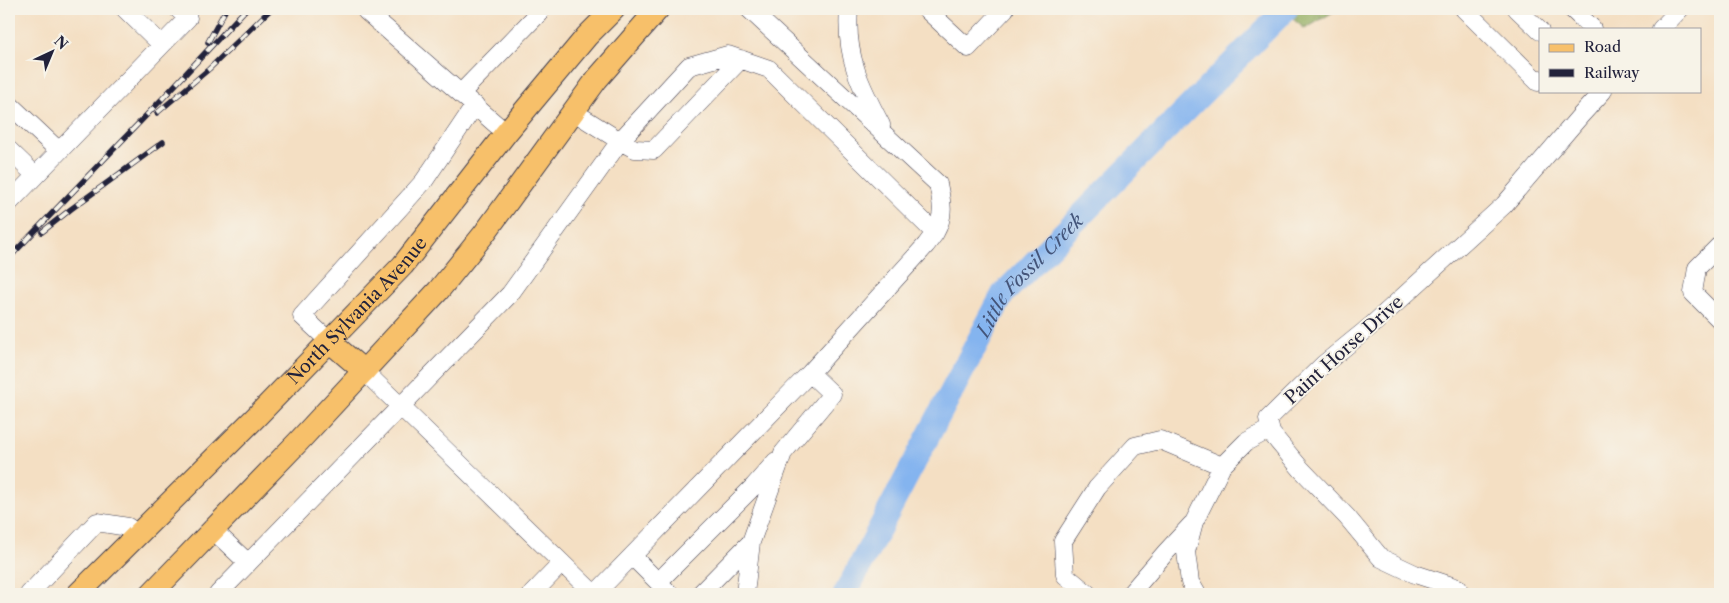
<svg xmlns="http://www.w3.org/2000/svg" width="1729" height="603" font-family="'Libre Caslon Text',serif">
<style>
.forest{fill:url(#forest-crowns);stroke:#5a684e}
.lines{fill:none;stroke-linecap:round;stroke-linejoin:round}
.river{stroke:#84b4ef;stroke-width:24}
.minor-casing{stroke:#423e4f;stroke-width:19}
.major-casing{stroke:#423e4f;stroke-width:24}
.minor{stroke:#fff;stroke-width:18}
.major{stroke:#f7c06b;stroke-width:22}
.rail-casing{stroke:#22223b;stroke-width:5.5}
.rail{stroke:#f7f3e8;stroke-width:4;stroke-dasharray:11;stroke-linecap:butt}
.labels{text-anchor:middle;stroke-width:4;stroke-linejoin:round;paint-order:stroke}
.street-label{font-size:18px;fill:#22223b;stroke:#f7f3e8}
.water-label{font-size:19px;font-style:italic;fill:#44557a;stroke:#f7f3e8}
</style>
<defs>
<pattern id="forest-crowns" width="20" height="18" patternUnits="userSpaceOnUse" patternTransform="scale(1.25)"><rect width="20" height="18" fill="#93ad60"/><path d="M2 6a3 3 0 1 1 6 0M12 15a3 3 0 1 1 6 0" fill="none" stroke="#788c50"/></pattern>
</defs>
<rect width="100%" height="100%" fill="#f7f3e8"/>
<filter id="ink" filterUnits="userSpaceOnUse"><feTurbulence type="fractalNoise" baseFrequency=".02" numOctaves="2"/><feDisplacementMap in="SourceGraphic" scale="10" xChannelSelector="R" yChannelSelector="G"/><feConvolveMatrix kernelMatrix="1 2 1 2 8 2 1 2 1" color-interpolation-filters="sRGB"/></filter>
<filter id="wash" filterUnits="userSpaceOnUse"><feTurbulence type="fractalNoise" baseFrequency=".0096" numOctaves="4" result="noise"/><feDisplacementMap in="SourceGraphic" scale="20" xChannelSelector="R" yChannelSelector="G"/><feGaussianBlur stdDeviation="1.12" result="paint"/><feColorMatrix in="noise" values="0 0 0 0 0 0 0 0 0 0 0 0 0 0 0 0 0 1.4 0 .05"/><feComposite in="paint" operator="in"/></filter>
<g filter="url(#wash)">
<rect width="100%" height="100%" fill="#f4dfc3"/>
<path class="forest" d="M1281,9H1338L1305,29Z"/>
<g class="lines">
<path class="river" id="s1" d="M845,594L1003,294L1286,9"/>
</g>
</g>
<g filter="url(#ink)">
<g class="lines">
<defs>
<path id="minor" d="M125,9L162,45
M749,9L938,184C942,203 945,215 935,233
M849,9C845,56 860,85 881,125
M926,9L968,48L1005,9
M1464,9L1538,82L1540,79
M1517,9L1540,31
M1572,9L1592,28
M366,11L506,133
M1661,29L1680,9
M461,93L539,13
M9,104L59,151
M9,150L35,175
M9,203L188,18L178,9
M1720,245L1697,268L1693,293L1720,320
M329,341L302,316L424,181L475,105
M364,371L594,594
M213,530L248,563
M632,556L670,594
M658,582L754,486L776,461
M1458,588L1415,574L1381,558L1347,517L1301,469L1271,433L1268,419L1324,364L1372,325L1504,205L1581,115L1603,91
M29,594L97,522L128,527L138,534
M218,594L510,294L620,141L574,112
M532,594L562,563
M595,594L810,373L926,245L935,233L769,69L728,55L689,66L620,141L635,149L654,150L741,59
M700,594L751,542
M745,594L751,542L783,453L832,394L810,373
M1088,594L1065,575L1063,541L1097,488L1135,446L1160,440L1222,466
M1130,594L1166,552L1192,524
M1197,594L1190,582L1186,552L1194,522L1222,466L1246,442L1270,429"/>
<g id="major">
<path d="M329,341L364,371"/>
<path id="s2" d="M78,594L256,417L403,265L506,133L587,36L614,9"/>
<path d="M151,594L299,441L438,291L484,234L597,79L658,9"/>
</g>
</defs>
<use href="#minor" class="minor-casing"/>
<use href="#major" class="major-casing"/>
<use href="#minor" class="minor"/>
<use href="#major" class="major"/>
<defs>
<path id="rail" d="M208,42L226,9
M157,113L209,69L271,9
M42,232L71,209L163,142
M9,258L163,98L246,9"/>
</defs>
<use href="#rail" class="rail-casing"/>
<use href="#rail" class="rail"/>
</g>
</g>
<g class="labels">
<g class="street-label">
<text dy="6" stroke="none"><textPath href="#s2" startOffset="398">North Sylvania Avenue</textPath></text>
<text transform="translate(1344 350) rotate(-42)" y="6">Paint Horse Drive</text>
</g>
<g class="water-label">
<text dy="7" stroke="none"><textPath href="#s1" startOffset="370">Little Fossil Creek</textPath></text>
</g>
</g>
<rect width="1729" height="603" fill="none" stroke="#f7f3e8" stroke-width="30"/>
<rect x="1539" y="28" width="162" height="65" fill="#f7f3e8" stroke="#a29fa3"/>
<rect x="1549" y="44" width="25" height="8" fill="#f7c06b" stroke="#a29fa3"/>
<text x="1584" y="52" font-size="15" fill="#22223b">Road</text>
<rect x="1549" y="69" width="25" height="8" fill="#22223b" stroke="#a29fa3"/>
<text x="1584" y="78" font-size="15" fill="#22223b">Railway</text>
<g transform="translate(52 52) rotate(44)" stroke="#f7f3e8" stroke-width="4" paint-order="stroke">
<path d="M0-4L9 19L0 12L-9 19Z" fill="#22223b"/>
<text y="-8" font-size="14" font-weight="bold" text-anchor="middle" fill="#22223b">N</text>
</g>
</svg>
